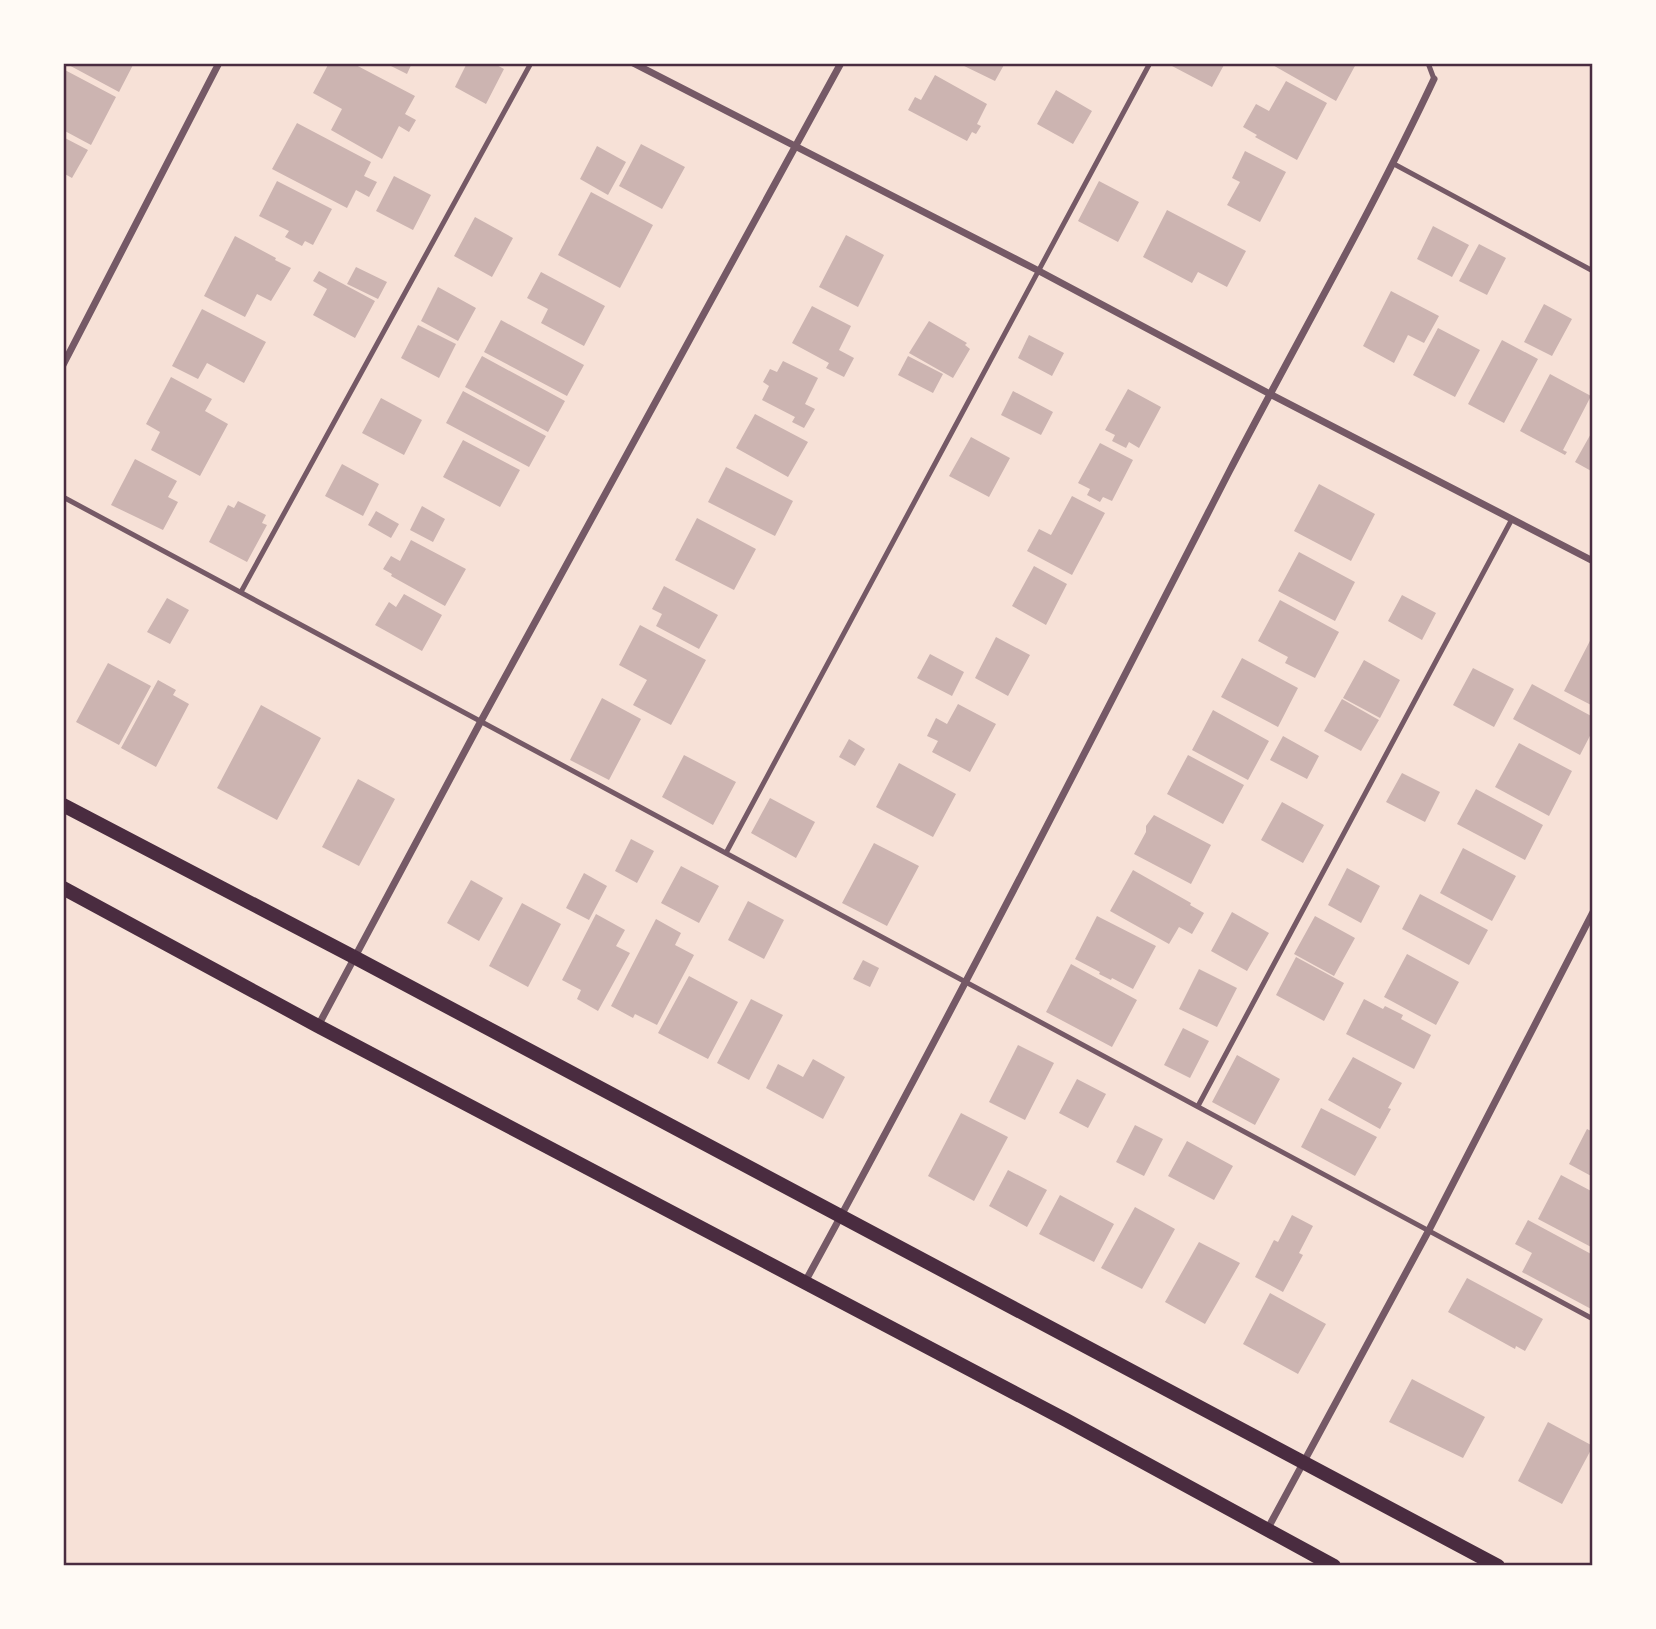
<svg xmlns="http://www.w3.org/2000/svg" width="1656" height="1629" font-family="'DM Sans',sans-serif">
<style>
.building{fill:#ccb4b1}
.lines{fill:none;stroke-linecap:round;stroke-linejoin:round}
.service{stroke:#755966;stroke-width:5}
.minor{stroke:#755966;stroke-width:7}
.secondary{stroke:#4a2c40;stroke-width:14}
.neatline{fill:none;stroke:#4a2c40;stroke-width:2.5}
</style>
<rect width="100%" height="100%" fill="#f7e1d7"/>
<path class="building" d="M65,63H134L119,92Z
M329,63H352L415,96L405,114L416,120L409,132L399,126L382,159L331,130L342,109L313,93Z
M385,63H412L407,74Z
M467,63H493L504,69L486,104L455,87Z
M958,63H1005L995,81Z
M1173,63H1225L1212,87L1172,66Z
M1269,63H1355L1356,64L1336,101Z
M63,69L116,97L91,145L63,130Z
M935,75L987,104L977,124L981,126L976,134L972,132L967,141L908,110L915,97L921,100Z
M1286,81L1327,103L1297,160L1255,137L1257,135L1243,127L1256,104L1269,111Z
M1056,90L1092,111L1073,144L1037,124Z
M297,123L371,162L364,176L377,182L369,197L356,190L347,208L272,169Z
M63,137L88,150L72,178L63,173Z
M641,144L685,167L662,209L619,186Z
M597,146L626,162L608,195L580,179Z
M1245,151L1286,172L1260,222L1227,205L1240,182L1232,178Z
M394,176L431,195L413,230L376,211Z
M277,181L332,209L313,245L305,241L302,246L285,237L289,231L259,216Z
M1099,181L1139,202L1118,242L1078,221Z
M591,192L653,225L620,288L558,255Z
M1167,210L1246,251L1227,287L1198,272L1192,283L1143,257Z
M475,217L513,238L492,277L454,256Z
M1433,226L1469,245L1452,277L1417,259Z
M846,235L884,255L858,307L819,287Z
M235,236L276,258L275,260L291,268L271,301L257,294L245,317L204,296Z
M1479,244L1506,258L1487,295L1459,281Z
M356,267L387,282L378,299L347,284Z
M319,271L375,301L355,338L313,315L327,289L313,281Z
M541,272L605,306L584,346L541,323L548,309L527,298Z
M438,287L476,308L458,341L421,321Z
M1391,291L1439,316L1424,343L1408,335L1394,363L1363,346Z
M1544,304L1572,319L1552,356L1524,342Z
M812,306L851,326L839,350L854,358L844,377L826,368L829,363L792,343Z
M202,309L266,342L244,383L207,363L198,379L172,366Z
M501,320L584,365L567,396L484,352Z
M929,321L967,343L965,345L970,349L953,378L909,353Z
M418,325L456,344L439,378L401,358Z
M1438,328L1480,350L1455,397L1413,375Z
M1029,335L1064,353L1052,376L1018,358Z
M1502,340L1538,359L1504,423L1468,404Z
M482,356L565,401L548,432L465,387Z
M908,356L943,374L933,393L898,375Z
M783,361L818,378L805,404L815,409L804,428L792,422L795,417L762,400L769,386L763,382L770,369L777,372Z
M1550,374L1591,396L1563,450L1567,452L1565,455L1520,431Z
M171,377L212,399L205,411L228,424L200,476L151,450L160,432L146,424Z
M1128,389L1161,407L1139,448L1129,442L1126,448L1112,441L1115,435L1105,430Z
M463,391L546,436L529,467L446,423Z
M1013,391L1053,412L1041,435L1001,415Z
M381,398L422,420L404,455L362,433Z
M755,414L808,442L788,477L736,448Z
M1593,430V472L1575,462Z
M971,437L1010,458L989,497L949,476Z
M463,440L520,470L500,507L443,477Z
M1100,443L1133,460L1112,501L1103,497L1100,502L1087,495L1090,489L1078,483Z
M135,459L177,481L168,497L178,502L163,530L111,505Z
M342,464L379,484L363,516L325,496Z
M726,467L793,501L775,536L708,502Z
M1319,484L1375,514L1351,561L1294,531Z
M1072,496L1105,513L1072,575L1027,551L1039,529L1051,535Z
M238,501L266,515L262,523L267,525L247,562L209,542L228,505L234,508Z
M422,506L445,519L433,542L410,530Z
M376,511L399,524L391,538L368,525Z
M697,518L756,549L734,590L675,560Z
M411,540L466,569L445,606L391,576L392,574L383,569L391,556L400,561Z
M1299,552L1355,582L1335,621L1278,591Z
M1034,566L1067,584L1046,625L1012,606Z
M664,586L718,615L699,649L656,626L662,614L652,609Z
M404,594L442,615L422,651L375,625L389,602L396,607Z
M1402,595L1436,613L1422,640L1388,621Z
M167,598L189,610L170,644L147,632Z
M1280,600L1339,632L1315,678L1285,663L1288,657L1258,641Z
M640,625L706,660L671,725L633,705L647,680L619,665Z
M1593,635V706L1564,691Z
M996,637L1030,655L1008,696L975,678Z
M930,654L964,672L952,696L917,678Z
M1242,658L1298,688L1278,727L1221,697Z
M1364,660L1400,680L1380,718L1343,698Z
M108,663L151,686L119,745L76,722Z
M1473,668L1514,689L1494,727L1453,705Z
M158,680L176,690L173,695L189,704L156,767L121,748Z
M1532,684L1593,717V730L1580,755L1513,719Z
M602,698L641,719L609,780L570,760Z
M1342,699L1379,720L1361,751L1324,731Z
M958,704L996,724L970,772L932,752L938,741L927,736L936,718L947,724Z
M261,705L321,738L277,820L217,788Z
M1213,710L1269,741L1248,780L1192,750Z
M1283,736L1319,756L1307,779L1270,760Z
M849,739L865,749L855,766L839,757Z
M1519,743L1572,771L1549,816L1495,787Z
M684,755L736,782L713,825L662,797Z
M1188,755L1244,785L1223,824L1167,794Z
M899,763L956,794L933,837L876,807Z
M1402,773L1440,792L1425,822L1386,802Z
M358,779L395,799L359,866L322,847Z
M1476,789L1543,825L1525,860L1457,824Z
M770,798L815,822L796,858L751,833Z
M1282,802L1324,825L1303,863L1261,840Z
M1154,815L1211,845L1191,884L1134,854L1146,832V826Z
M631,839L654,851L637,883L615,871Z
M874,843L919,866L887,926L842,903Z
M1463,848L1516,876L1492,921L1440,893Z
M681,866L719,886L699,923L661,903Z
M1347,868L1380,886L1361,923L1328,905Z
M1133,870L1191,903L1190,905L1204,913L1192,934L1179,927L1169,944L1110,911Z
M584,873L607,886L589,920L566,908Z
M471,880L503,898L479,941L447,923Z
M1420,894L1488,930L1469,965L1402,929Z
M748,901L784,920L764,959L728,940Z
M522,903L561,924L528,987L489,966Z
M1232,912L1269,933L1247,971L1211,951Z
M596,914L625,930L616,946L630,953L598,1011L577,999L581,990L562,980Z
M1097,916L1156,946L1133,989L1112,978L1111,980L1099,974L1100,972L1075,959Z
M1315,916L1355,938L1334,976L1294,954Z
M656,919L681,933L675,945L694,955L657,1025L635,1014L633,1018L611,1006Z
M1407,954L1459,982L1436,1025L1384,997Z
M1296,957L1344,983L1324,1021L1276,995Z
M863,960L879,968L870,987L853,979Z
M1071,964L1137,1000L1112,1047L1046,1012Z
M1199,969L1237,988L1217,1027L1179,1009Z
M689,976L738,1002L708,1059L658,1033Z
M751,999L783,1015L749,1080L717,1063Z
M1364,999L1383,1009L1385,1006L1403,1015L1401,1019L1431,1035L1414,1069L1346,1034Z
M1183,1028L1209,1041L1190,1078L1164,1065Z
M1018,1045L1054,1063L1025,1120L989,1102Z
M1237,1055L1280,1079L1255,1125L1212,1102Z
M1353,1057L1402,1083L1388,1108L1391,1109L1380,1129L1328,1100Z
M813,1059L845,1077L823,1119L766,1088L778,1064L803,1077Z
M1077,1079L1106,1094L1088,1128L1059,1113Z
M1321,1108L1377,1137L1355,1176L1301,1147Z
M961,1113L1008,1137L974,1201L928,1176Z
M1135,1125L1163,1139L1144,1176L1116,1162Z
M1587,1129L1593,1132V1177L1569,1164Z
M1187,1141L1233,1166L1214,1200L1168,1176Z
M1008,1170L1047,1190L1027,1227L989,1206Z
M1561,1175L1593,1192V1248L1538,1219Z
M1060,1195L1114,1224L1094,1262L1039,1234Z
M1135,1207L1175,1229L1142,1289L1101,1268Z
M1292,1215L1313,1226L1299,1253L1303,1255L1283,1292L1255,1277L1274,1240L1278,1242Z
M1528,1220L1593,1255V1310L1522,1272L1532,1253L1515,1244Z
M1199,1242L1240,1263L1205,1324L1165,1302Z
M1467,1278L1543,1319L1525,1351L1516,1346L1515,1349L1448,1312Z
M1270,1293L1326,1324L1298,1374L1243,1344Z
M1412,1379L1485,1417L1463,1458L1389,1422Z
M1548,1422L1593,1446L1562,1504L1518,1481Z"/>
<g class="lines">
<path class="service" d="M1428,63L1434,79
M1394,164L1593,271
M63,497L1593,1319
M241,592L531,63
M726,853L1150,63
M1198,1106L1512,519"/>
<path class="minor" d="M633,63L1039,271L1270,394L1593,561
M63,365L219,63
M318,1026L481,721L841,63
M805,1282C951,1015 1090,743 1229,472C1297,341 1371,213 1434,79
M1267,1530L1429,1230L1593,912"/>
<path class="secondary" d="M63,805L354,957L1498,1566
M63,888L318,1026L1066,1420L1334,1566"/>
</g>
<rect width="1656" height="1629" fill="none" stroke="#fffaf5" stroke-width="130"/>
<rect x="65" y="65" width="1526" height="1499" class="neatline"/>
</svg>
